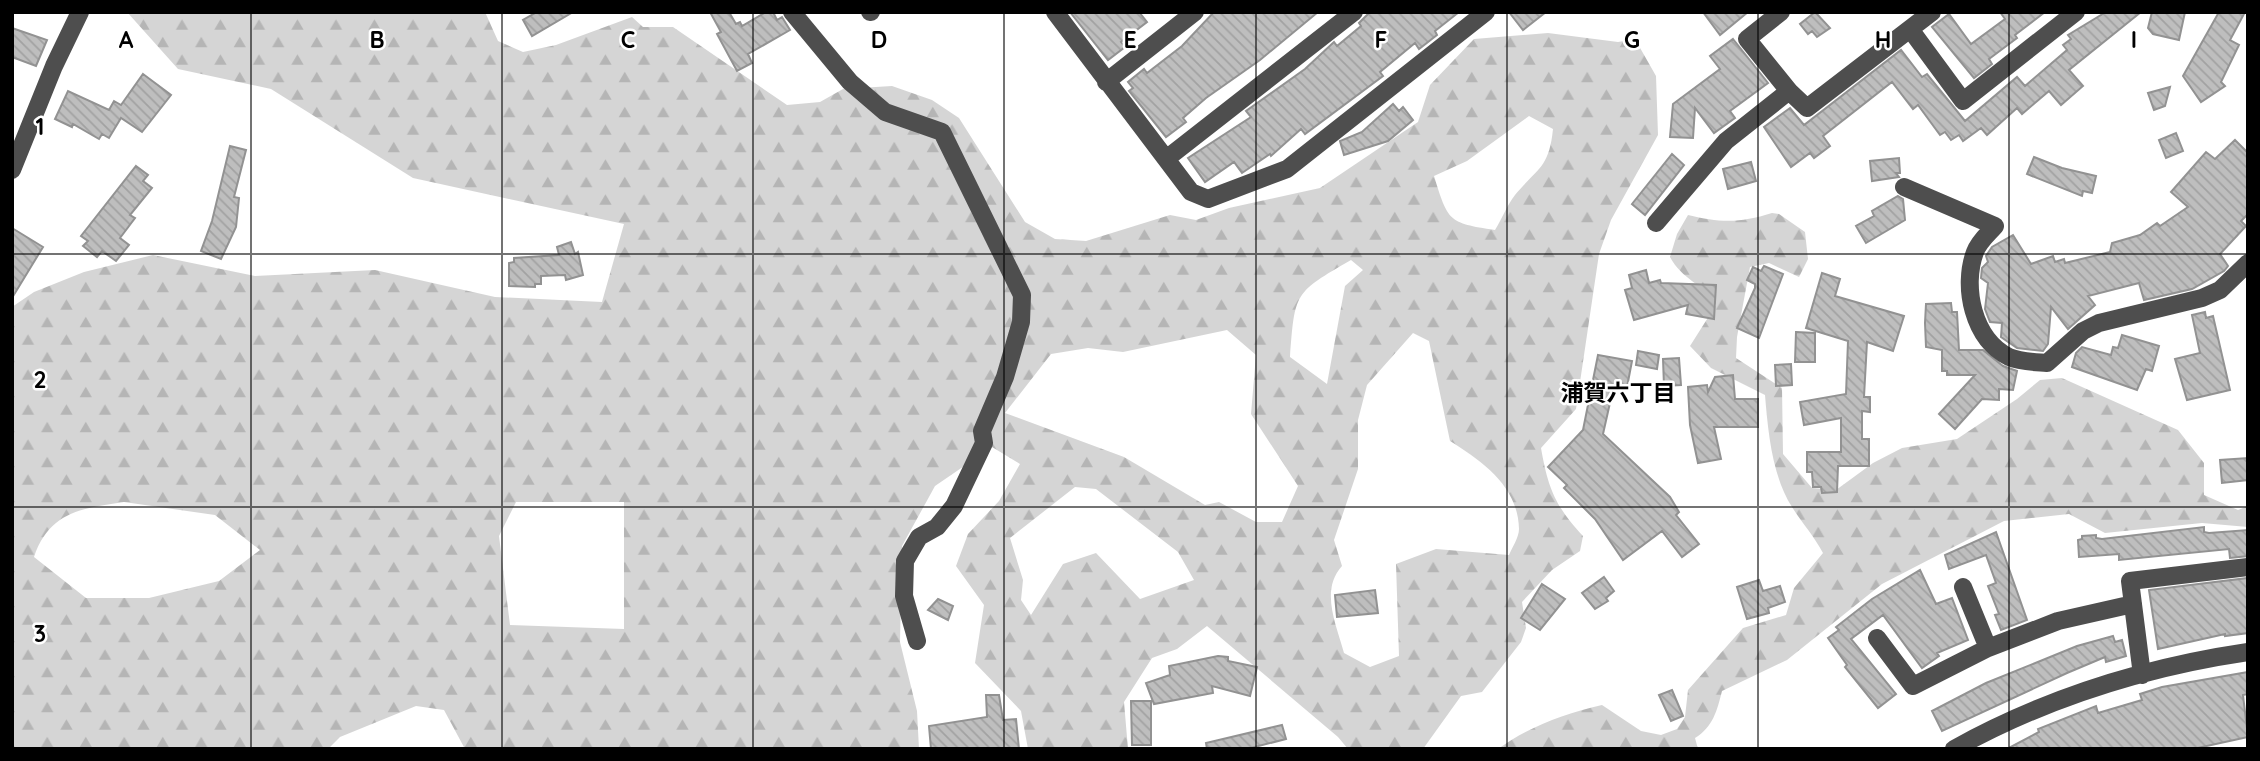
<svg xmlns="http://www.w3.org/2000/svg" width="2260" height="761" font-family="Quicksand,'Noto Sans JP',sans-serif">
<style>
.forest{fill:url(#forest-firs);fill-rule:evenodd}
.building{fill:url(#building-back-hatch);stroke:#929292;stroke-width:2}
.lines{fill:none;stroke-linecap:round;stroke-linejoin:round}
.minor{stroke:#4e4e4e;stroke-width:18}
.grid{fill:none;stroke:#000;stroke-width:2;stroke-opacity:0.55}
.labels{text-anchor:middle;stroke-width:5;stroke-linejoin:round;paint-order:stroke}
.neighbourhood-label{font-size:23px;font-weight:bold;fill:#000;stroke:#fff}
.grid-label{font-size:23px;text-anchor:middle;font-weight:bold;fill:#000;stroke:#fff;stroke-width:5;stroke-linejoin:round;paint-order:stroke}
</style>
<defs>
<pattern id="forest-firs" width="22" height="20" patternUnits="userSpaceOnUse" patternTransform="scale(1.75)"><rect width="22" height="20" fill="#d5d5d5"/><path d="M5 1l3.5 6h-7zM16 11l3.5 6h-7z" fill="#b5b5b5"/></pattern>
<pattern id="building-back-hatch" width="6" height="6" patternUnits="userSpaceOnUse" patternTransform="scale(1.75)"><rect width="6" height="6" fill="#bebebe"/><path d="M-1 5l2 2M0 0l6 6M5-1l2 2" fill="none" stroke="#a2a2a2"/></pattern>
</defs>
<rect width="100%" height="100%" fill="#fff"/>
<path class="forest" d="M127,12H485L498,41L523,52L556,45L632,17L643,27H673L787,105L820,102L843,89L892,86L932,100L959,118L1025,222L1055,239L1086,241L1170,215L1196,220L1229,208L1320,188L1418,122L1430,85L1474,39L1548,33L1618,42L1635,39L1656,76L1658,135L1611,220L1599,254L1576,409L1541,448C1548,488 1555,506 1583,536L1580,551L1552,570L1522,602L1526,628L1521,642L1482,692L1461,696L1423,749H1348L1338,737L1207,626L1177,649L1152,658L1124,702L1128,749H1028L1021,711L975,663L984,605L956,566L968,534L999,501L1020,464L992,447L935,486L902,546L900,642L917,711L919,749H465L444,710L416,706L340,737L328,749H12V307L34,292L84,272L153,255L255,276L375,270L495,297L602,302L624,224L413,178L271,89L178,69ZM1529,116L1553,129C1549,169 1537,168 1515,195C1507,205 1502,219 1495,230C1448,223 1448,221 1434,176L1467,161ZM1351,260L1363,270L1345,286L1327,384L1290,357C1295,292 1294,293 1351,260ZM1227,330L1256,355L1251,414L1298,486L1282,522H1256L1219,502L1205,505L1124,457L1005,413L1051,354L1088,348L1123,352ZM1413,333L1429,341L1450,441C1483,462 1518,486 1519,529C1519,537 1512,548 1509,555L1436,549L1396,564L1399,656L1370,667L1344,653C1336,624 1320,590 1342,566L1334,540L1358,469V420L1367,385ZM1075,487L1096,489L1178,552L1194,580L1140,599L1096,553L1063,564L1031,615L1021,600L1023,580L1010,538ZM124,502L215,515L260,550L219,581L149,598H86L34,557C49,512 82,508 124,502ZM516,502H624V629L510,625L499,536Z
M1772,213L1779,214L1805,232L1808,259L1799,277L1769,263L1750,267L1737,337L1736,358L1782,388L1783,454L1812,488L1836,490L1873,463L1902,448L1957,439L2017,399L2040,380L2062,378L2178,430L2204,463V495L2238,510L2248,506V527L2202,523L2105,533L2069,514L2004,521L1882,584L1787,660L1722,691C1717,711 1713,727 1695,738L1698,749H1498C1530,726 1564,714 1602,705L1641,731L1661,735L1677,729L1685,717L1688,690L1743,628L1786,615L1794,588L1823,553C1814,536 1802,523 1792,507C1772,476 1768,431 1765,395L1711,368L1690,346L1716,305C1703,283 1682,280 1670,257L1677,234L1688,215C1720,223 1741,223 1772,213Z"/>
<path class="building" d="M537,12H573L532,36L523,20Z
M710,12H729L736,24L740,22L742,26L766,12H773L777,20L782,17L790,30L748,54L752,63L737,71L717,34L721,32Z
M1070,12H1139L1147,22L1121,42L1125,47L1108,60Z
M1214,12H1318L1260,60L1206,98L1183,118L1186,122L1166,137L1129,91L1133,88L1128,82L1144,69L1147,73L1182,46Z
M1370,12H1459L1435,31L1437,35L1419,49L1415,43L1380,72L1383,76L1305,134L1301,129L1271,156L1270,154L1242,173L1234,162L1205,182L1188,158L1251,117L1246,111L1305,69L1334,42L1337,46L1361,26L1359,23Z
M1509,12H1546L1523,30Z
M1703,12H1748L1720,35Z
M1815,12L1830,28L1817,37L1812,31L1808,34L1800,24Z
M2000,12H2045L2015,35L2017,38L1989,59L1992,64L1974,78L1932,27L1949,14L1971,44L2005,19Z
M2106,12H2141L2069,70L2083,86L2061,105L2049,91L2022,114L2017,108L1987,135L1981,128L1963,141L1959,135L1951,140L1945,132L1940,135L1918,105L1913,109L1892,82L1823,136L1830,146L1814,158L1810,153L1791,167L1764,127L1790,108L1804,125L1901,50L1922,77L1927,74L1965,121L2017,77L2025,86L2067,50L2063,45L2071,39L2068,35Z
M2152,12H2185L2179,40L2153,34L2148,28Z
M2219,12H2245L2230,40L2239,45L2221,82L2225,86L2201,102L2183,76Z
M12,28L47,40L36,66L12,57Z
M1733,39L1768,83L1730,111L1735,118L1714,133L1695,108L1693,138L1670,137L1673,104L1720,69L1710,56Z
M143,74L171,95L142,132L121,118L109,138L102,134L99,139L73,124L72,127L55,119L68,91L109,110L114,101L121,105Z
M2170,87L2165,106L2154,110L2148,93Z
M1393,104L1399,111L1403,107L1413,120L1388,141L1344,155L1340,141L1362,132Z
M2176,133L2183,151L2166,158L2159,140Z
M2235,140L2248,153V214L2241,221L2246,226L2220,254L2228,266L2224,271L2192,289L2144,300L2139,283L2088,296L2095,305L2068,329L2051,307L2048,344L2043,351L2017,348L2001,337L2002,323L1990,322L1985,309L1988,283L1981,278L1982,268L1988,262L1986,256L1992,247L2013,235L2031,264L2053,256L2055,262L2064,259L2065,263L2110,252L2112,243L2140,235L2157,223L2160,226L2188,207L2171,192L2206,152L2215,159Z
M230,146L246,150L234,197L239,198L236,227L221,259L201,251L212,221Z
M1672,154L1684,165L1645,215L1632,204Z
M2034,157L2062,168L2096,176L2092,193L2083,191L2082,196L2027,174Z
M1899,158L1900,173H1896L1899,177L1872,181L1870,161Z
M1751,162L1756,181L1728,189L1723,169Z
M136,166L148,175L143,181L152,188L130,215L135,218L120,238L129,245L116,261L102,251L97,257L83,246L88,241L81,236Z
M1898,196L1903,199L1905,220L1866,243L1856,226L1874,216L1872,211Z
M12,228L43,247L12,298Z
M571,242L575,254L578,252L583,275L566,280L565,275L541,276V284H535V287L509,286V263L514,262V258L559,255L557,247Z
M1764,266L1783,274L1759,338L1737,328L1755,288V284L1747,280L1753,267L1761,271Z
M1646,270L1649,283L1660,280L1661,283L1716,285L1714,319L1686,314L1688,305L1634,320L1625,290L1632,288L1629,275Z
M1822,273L1840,279L1835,296L1904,316L1893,351L1867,342L1864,397H1870V412L1862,411V439H1869V466H1838L1837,492L1822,493L1821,487H1813L1812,472H1807V452H1841V418L1804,425L1800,402L1846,394L1848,341L1806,328Z
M1951,303L1952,312H1957L1959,350H1983L2003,366L2017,371L2013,390L1999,389V400L1982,399L1955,429L1939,414L1975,375H1947V371H1942V350L1926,347L1925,323L1926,304Z
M2205,312L2206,318L2213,316L2230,390L2187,400L2175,359L2200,353L2192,315Z
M1796,332L1815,333V362H1795Z
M2122,335L2159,346L2152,371L2146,369L2137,390L2072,367L2076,353L2082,347L2111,355L2113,347L2118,348Z
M1638,351L1659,355L1657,369L1636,365Z
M1598,355L1632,361L1627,387L1614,385L1603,434L1670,497L1679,512L1676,515L1699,544L1682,557L1662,531L1623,560L1595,519L1564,488L1567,485L1548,467L1583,430Z
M1679,358L1681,385L1664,386L1663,359Z
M1791,364L1792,385L1776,386L1775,365Z
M1733,375L1735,399H1758V427H1714L1721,459L1698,463L1690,425L1688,387L1707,385L1708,392L1715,377Z
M2248,458V480L2222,483L2220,460Z
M2204,527V532L2209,533L2248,530V556L2230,558L2229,549L2119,560V554L2079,557L2078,540L2082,539V536L2096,535V538L2102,539Z
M1996,532L2027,620L2001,630L1995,615L1999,614L1988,586L1996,583L1986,555L1949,569L1945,555Z
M1920,570L1936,604L1952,598L1968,640L1937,653L1939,656L1922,668L1883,615L1851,639L1896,694L1878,708L1845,667L1847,665L1828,638L1839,630L1836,627L1872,599Z
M1604,577L1614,591L1606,598L1608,601L1595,609L1582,593Z
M2248,578V633L2225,636V634L2158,649L2149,590Z
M1759,580L1763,591L1780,586L1785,602L1768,608L1769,613L1747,619L1737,587Z
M1542,584L1565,599L1540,630L1521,618Z
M1375,590L1378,613L1337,617L1335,595Z
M938,599L953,606L948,620L928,610Z
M2113,636L2115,642L2122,640L2126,656L2106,662L2105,657L2067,673L1942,731L1932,711L1986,683L2077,646Z
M1218,656L1228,657V661L1257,667L1250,696L1212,686L1213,693L1154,704L1146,683L1170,675L1169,666Z
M2248,672V694L2243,695L2248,737L2193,749H2007L2039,732L2038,729L2096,706L2098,713L2142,700L2140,694L2162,687Z
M1672,690L1683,716L1671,721L1659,695Z
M986,695H999L1003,720L1016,719L1019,749H931L929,726L987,717Z
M1131,701H1151V745H1132Z
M1282,725L1286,739L1247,749H1207L1206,743Z"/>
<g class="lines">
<path class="minor" d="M792,12L850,82L885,112L942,132L1022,295L1021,322L1005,377L982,431L984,443L954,506L937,527L919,537L905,561L904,596L917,641
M870,12H871
M1055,12L1191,192L1208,199L1287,169L1486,12
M1781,12L1747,39L1789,91
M1910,29L1963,101L2076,12
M1106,82L1195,12
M1166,159L1354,12
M12,170L54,66L80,12
M1904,187L1995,226C1988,234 1979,241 1975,252C1962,287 1973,339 2009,357C2021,362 2034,362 2047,363L2083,331L2099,323L2202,298L2220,290L2248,263
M1656,223L1726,141L1789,91L1807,108L1932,12
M1963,587L1988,648
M1877,638L1913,686L1988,648L2058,621L2133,604
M2142,675L2130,581L2248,567
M1954,749C2044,699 2146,667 2248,652"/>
</g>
<path class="grid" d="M251,12V749M502,12V749M753,12V749M1004,12V749M1256,12V749M1507,12V749M1758,12V749M2009,12V749M12,254H2248M12,507H2248"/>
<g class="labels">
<g class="neighbourhood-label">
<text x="1618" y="401">浦賀六丁目</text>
</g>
</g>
<g class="grid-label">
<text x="126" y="48">A</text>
<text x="377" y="48">B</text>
<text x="628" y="48">C</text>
<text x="879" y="48">D</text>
<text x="1130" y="48">E</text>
<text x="1381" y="48">F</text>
<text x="1632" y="48">G</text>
<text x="1883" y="48">H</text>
<text x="2134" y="48">I</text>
<text x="40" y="135">1</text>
<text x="40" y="388">2</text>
<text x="40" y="642">3</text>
</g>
<rect width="2260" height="761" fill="none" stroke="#000000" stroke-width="28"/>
</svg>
